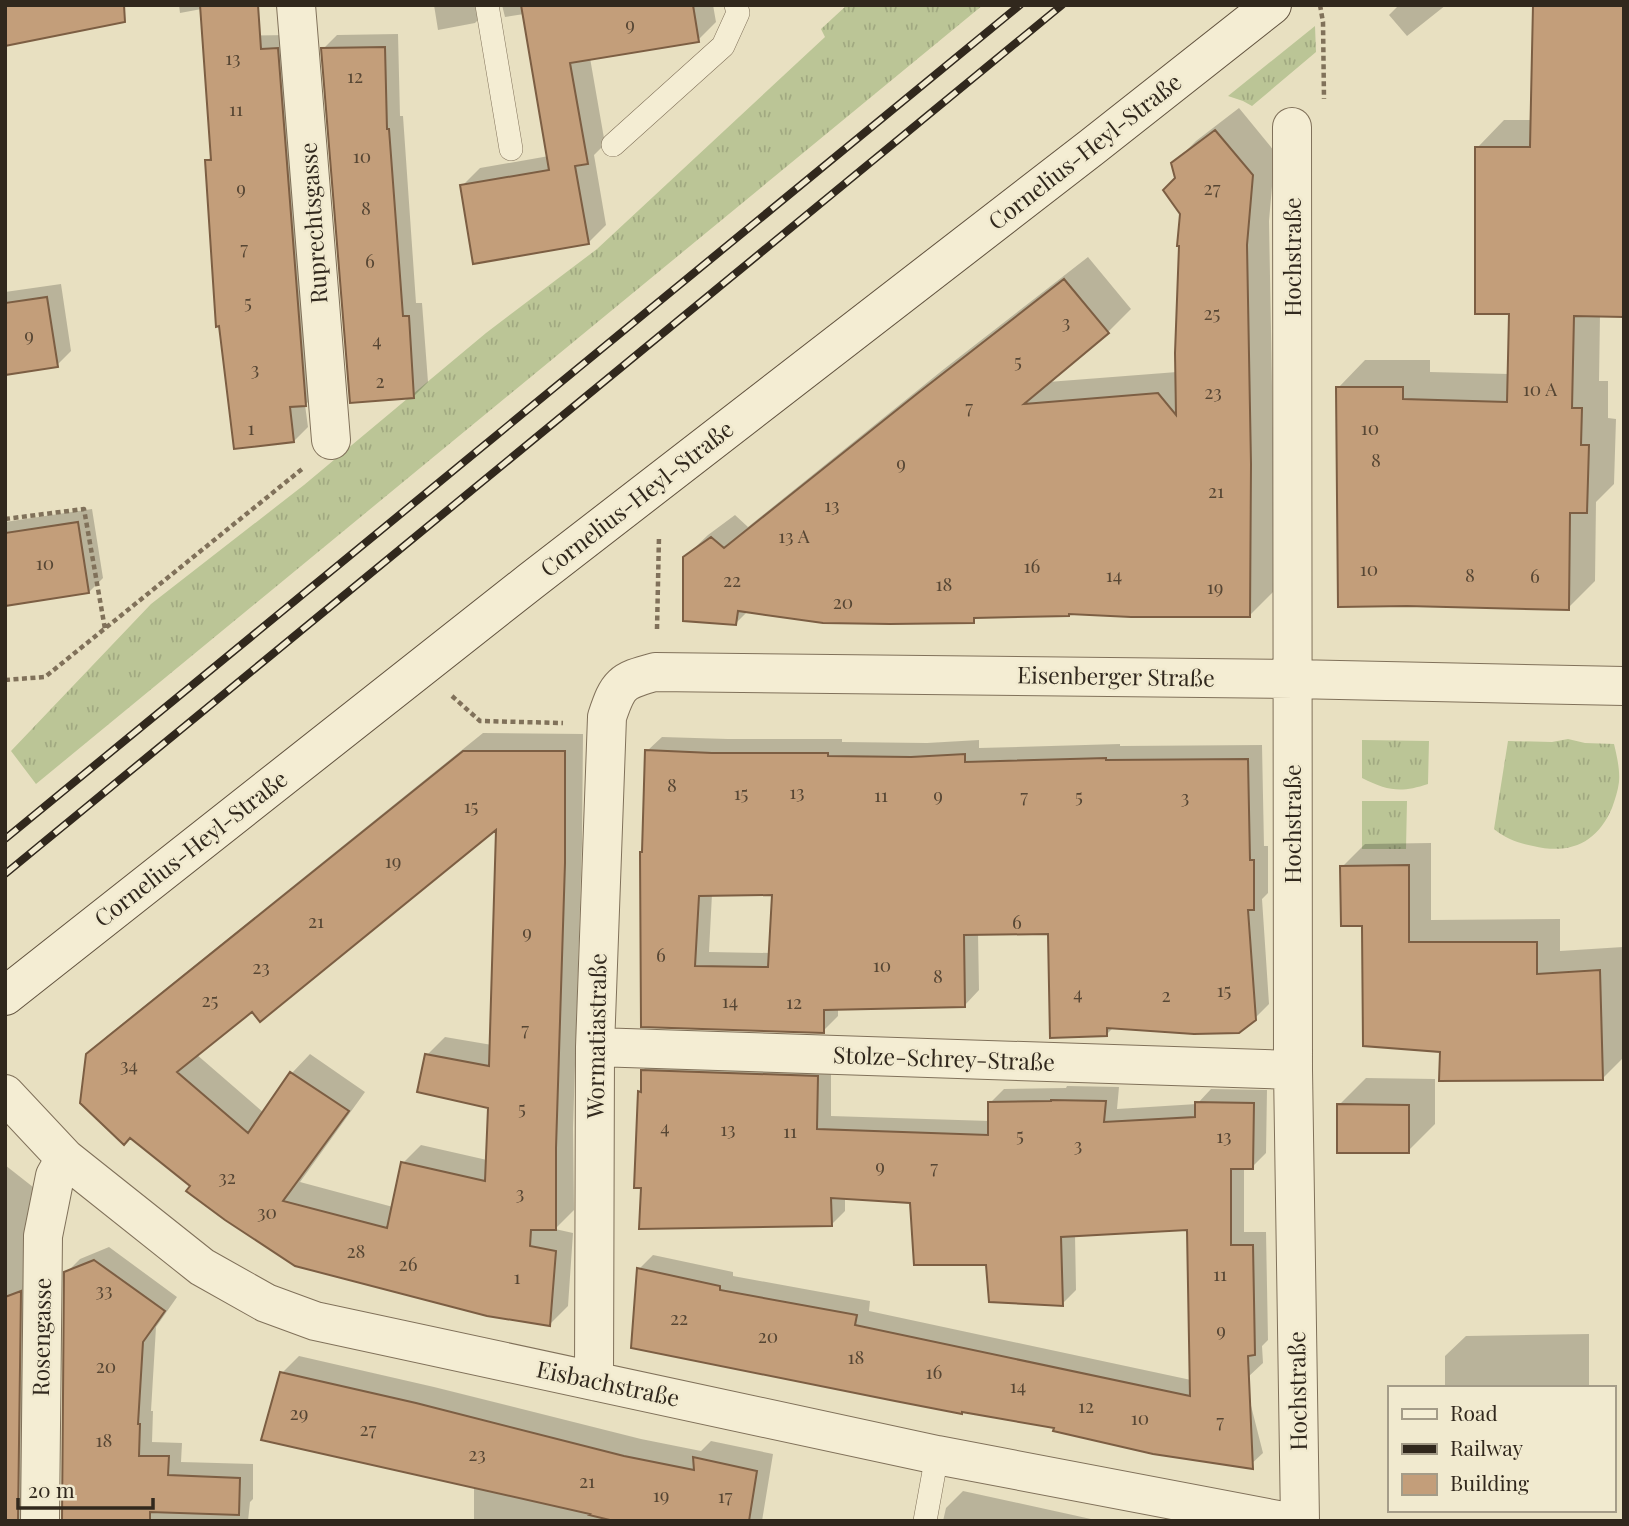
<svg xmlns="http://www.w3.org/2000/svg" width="1629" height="1526" font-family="'Playfair Display',serif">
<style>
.grass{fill:url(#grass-tufts)}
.shadow{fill:#0003;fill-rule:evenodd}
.building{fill:#c39e7a;stroke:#7c5e43;stroke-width:2;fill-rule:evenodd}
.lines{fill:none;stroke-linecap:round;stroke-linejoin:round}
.service-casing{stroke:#80715a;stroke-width:24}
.minor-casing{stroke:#80715a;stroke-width:40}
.secondary-casing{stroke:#61523e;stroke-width:40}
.path{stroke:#80715a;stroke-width:4.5;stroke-dasharray:5 3.5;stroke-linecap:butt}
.service{stroke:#f4edd3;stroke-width:23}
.minor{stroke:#f4edd3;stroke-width:38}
.secondary{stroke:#f4edd3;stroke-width:38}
.rail-casing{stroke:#31281d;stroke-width:8}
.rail{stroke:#f1eacf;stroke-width:5;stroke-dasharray:16;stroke-linecap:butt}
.labels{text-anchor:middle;stroke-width:5;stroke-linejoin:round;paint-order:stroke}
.number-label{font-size:19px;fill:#564634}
.street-label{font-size:23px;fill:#31281d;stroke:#f1eacf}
</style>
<defs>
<pattern id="grass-tufts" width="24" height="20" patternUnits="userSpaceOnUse" patternTransform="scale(1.75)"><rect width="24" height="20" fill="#bbc596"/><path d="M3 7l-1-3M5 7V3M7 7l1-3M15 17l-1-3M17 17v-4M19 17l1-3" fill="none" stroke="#a1a981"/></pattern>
</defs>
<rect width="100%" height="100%" fill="#e8e0c1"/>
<path class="grass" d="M847,5H983L36,784L11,751L151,604L304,485L486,333L597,249L825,37L821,29Z
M1315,26L1316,52L1252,106L1243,101L1228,96Z
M1568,739L1585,743L1614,744C1617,757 1620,769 1619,782C1618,791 1615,799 1612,808C1597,843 1570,855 1533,846C1518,843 1506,839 1494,829L1508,741L1552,742Z
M1362,740L1429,741L1428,784C1401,793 1388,791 1362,778Z
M1362,801H1407L1406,849H1362Z"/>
<path class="shadow" d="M179,5H223L180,13Z
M434,5H493L475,23L438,30Z
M502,5H713L716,22L698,40L590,58L605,144L594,155L606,225L588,243L462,186L480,168L549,156L524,14L505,17Z
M1399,5H1446L1407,36L1389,15Z
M398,34L400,116H403L416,303H422L428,382L414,396L323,49L337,35Z
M291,35L320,390L305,405L308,427L294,441L207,161L212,156L219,36Z
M1239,108L1275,152L1269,221L1273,440V592L1250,615L1071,612L1069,615L978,616L973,621L748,611L736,623L684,558L708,535L735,515L748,527L944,369L1088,257L1131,309L1108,332L1048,382L1177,372L1181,213L1177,179L1173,164L1196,141Z
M1504,120H1532L1600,315L1599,381H1608V418L1616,419L1614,484L1596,502L1595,581L1568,608L1338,388L1365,360H1430V372L1509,374L1510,313L1477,148Z
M61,284L71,351L57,365L5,374V292Z
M92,509L103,578L89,592L5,604V522Z
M483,733L583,734L582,844L573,1128L574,1210L555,1229L573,1233L568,1306L550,1324L192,1186L88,1055L107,1036ZM498,826L492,1045L445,1037L427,1055L490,1107L487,1160L421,1145L403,1163L393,1207L300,1182L365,1092L310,1054L292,1073L264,1113L196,1054L252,1009Z
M662,737L728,739H842V742L927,743L979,740V748L1120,744V746L1262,745L1264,846H1268V893L1262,899L1269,1004L1254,1019L1114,1027L1106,1035L1050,932L978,933L979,990L965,1005L838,1008V1016L823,1031L642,1025L643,851L647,751ZM774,893L771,953L709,952L712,894Z
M1431,843V920L1560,919V951L1623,947L1624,1057L1603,1078L1442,1050L1364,924L1342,867L1365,844Z
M656,1057L831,1063V1116L990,1121V1103L1004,1089L1066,1088L1067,1086L1119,1087L1117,1109L1197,1104L1211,1089L1267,1090L1266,1153L1252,1167H1244V1232H1266L1268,1340L1262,1346L1263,1363L1248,1377L1244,1378L1263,1453L1249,1466L1056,1426L639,1269L653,1255L733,1272V1276L870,1301L869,1311L1191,1380L1189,1228L1075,1234L1076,1290L1062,1304L988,1264L911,1201L845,1197V1211L831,1225L642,1187L639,1092L642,1089V1071Z
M1366,1078L1435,1079V1124L1408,1151L1339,1105Z
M5,1165L33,1187L31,1280L37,1521H5Z
M109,1247L177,1297L156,1327L151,1411H153L152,1442L182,1443L181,1462L253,1464V1499L250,1502L248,1521H64L66,1273L80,1259Z
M1589,1334V1388H1445V1356L1466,1336Z
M299,1356L434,1387L641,1439L701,1451L711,1441L773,1454L762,1521H474V1487L282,1373Z
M963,1491L1100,1521H943L946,1508Z"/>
<path class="building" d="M5,5H124L125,22L5,46Z
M200,5H258L261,49L278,48L306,406L290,407L294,442L234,449L219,326L216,327L205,160H211Z
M521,5H693L699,42L570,63L588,164L575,166L589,244L473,264L460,185L549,170Z
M1533,5H1624V317L1574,316L1572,408H1582L1581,445H1589L1587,513H1570L1569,610L1407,606L1338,607L1336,387H1403V399L1507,402L1509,314H1475V147H1530Z
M385,47L387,129H389L403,316H409L414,398L350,403L321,48Z
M1215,130L1253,175L1247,245L1251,464L1250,617H1131L1069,614V616L974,618V623L890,624L823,623L738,611L736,625L683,621V557L711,537L724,548L918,393L1064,279L1109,333L1024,404L1158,393L1176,415L1175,353L1179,246H1177L1180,214L1163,190L1175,178L1171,163Z
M47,297L58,367L5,375V303Z
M78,522L89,593L5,606V533Z
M645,750L712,753H828V756L911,757L965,754V762L1106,758V760L1248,759L1250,860H1254V910H1248L1256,1020L1239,1033L1194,1034L1107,1028V1036L1050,1038L1048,934L964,935L965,1007L824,1010V1033L641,1027L640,852H642ZM772,895L768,967L695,966L699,896Z
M463,751H565V863L556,1148V1230H531L530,1246L556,1251L550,1326L487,1316L295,1266L225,1220L186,1191L190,1186L130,1138L124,1145L80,1103L86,1054ZM496,830L489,1066L425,1054L417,1092L488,1108L485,1181L401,1162L387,1228L283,1201L349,1111L290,1072L248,1133L177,1072L252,1012L260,1022Z
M1409,865V942H1537V974L1600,970L1603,1080L1439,1081L1440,1052L1363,1046L1362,926H1341L1340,866Z
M641,1070L818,1076L817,1129L988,1135V1102L1051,1101V1100L1106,1101L1104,1122L1195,1117V1102L1254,1103L1253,1169H1231V1245H1253L1255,1355L1248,1356L1253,1469L1153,1454L1053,1431L1054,1428L962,1412V1414L895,1401L631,1348L637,1268L720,1286V1290L857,1315L855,1325L1190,1396L1187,1230L1061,1237L1063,1306L989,1302L986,1265H914L910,1203L831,1198L832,1226L639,1229L641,1188H634L638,1091L641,1092Z
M1337,1104L1409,1105V1153H1337Z
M94,1260L165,1311L143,1342L138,1424H140L139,1456H169L168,1475L240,1478L239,1515L150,1512V1521L62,1520L64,1272Z
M21,1291L18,1520H5V1297Z
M280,1372L416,1403L624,1456L694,1470L693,1457L757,1471L749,1521H614L589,1515L590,1514L261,1440Z"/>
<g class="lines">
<defs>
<path id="service" d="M487,5L511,149
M613,145L723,46L738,13L736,5
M925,1521L937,1455"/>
<path id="minor" d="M296,5L331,440
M1292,127L1293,1070L1300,1521
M595,1047L1293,1070
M5,1094L65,1158L202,1267L266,1303L315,1321L937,1455L1283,1521
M594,1381L595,1047L607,717C618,684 621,681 655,672L1293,679L1624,686
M40,1521L43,1236L55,1176L65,1158"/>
<path id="secondary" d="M5,996L531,581L1092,147L1272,5"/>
</defs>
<use href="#service" class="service-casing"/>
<use href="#minor" class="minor-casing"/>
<use href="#secondary" class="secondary-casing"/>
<path class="path" d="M1320,5L1323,22L1324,99
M5,519L84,509L105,629
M657,629L659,536
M5,680L45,677L302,469
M452,696L480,721L563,723"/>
<use href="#service" class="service"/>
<use href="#minor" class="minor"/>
<use href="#secondary" class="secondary"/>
<defs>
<path id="rail" d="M5,839L1020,5
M5,874L1062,5"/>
</defs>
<use href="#rail" class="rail-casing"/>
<use href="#rail" class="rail"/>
</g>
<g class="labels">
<g class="number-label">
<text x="630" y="31">9</text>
<text x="233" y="65">13</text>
<text x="355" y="83">12</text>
<text x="236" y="116">11</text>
<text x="362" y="163">10</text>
<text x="241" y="195">9</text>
<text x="1212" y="195">27</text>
<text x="366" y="215">8</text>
<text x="244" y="255">7</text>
<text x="370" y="268">6</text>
<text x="248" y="309">5</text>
<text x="1212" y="320">25</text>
<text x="1066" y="329">3</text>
<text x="29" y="342">9</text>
<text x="377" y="347">4</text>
<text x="1018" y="368">5</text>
<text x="255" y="376">3</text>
<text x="380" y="388">2</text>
<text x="1540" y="396">10 A</text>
<text x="1213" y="399">23</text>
<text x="969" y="414">7</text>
<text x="251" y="435">1</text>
<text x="1370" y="435">10</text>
<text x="1376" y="467">8</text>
<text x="901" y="470">9</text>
<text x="1216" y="498">21</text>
<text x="832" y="512">13</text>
<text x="794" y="543">13 A</text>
<text x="45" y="570">10</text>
<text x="1032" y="573">16</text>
<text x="1369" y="576">10</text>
<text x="1114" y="582">14</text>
<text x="1470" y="582">8</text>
<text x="1535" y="583">6</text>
<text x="732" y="587">22</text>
<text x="944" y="591">18</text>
<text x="1215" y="594">19</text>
<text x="843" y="609">20</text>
<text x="672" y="792">8</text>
<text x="797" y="799">13</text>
<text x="741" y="800">15</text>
<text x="881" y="802">11</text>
<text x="938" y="802">9</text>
<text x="1024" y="803">7</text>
<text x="1079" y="803">5</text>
<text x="1185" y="804">3</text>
<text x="471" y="813">15</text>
<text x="393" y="868">19</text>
<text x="316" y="928">21</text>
<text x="1017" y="929">6</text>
<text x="527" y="939">9</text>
<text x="661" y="962">6</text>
<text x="882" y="972">10</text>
<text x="261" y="974">23</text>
<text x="938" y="983">8</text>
<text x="1224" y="997">15</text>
<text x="1078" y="1000">4</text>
<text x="1166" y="1002">2</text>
<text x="210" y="1007">25</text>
<text x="730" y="1008">14</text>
<text x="794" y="1009">12</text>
<text x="525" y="1036">7</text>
<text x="129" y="1072">34</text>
<text x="522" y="1115">5</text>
<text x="665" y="1134">4</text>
<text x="728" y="1136">13</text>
<text x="790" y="1138">11</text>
<text x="1020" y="1142">5</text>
<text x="1224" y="1143">13</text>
<text x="1078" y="1152">3</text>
<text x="880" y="1173">9</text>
<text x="934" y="1174">7</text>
<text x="227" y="1184">32</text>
<text x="520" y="1200">3</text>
<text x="267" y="1219">30</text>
<text x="356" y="1258">28</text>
<text x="408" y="1271">26</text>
<text x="1220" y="1281">11</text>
<text x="517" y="1284">1</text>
<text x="104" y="1297">33</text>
<text x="679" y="1325">22</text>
<text x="1221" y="1337">9</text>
<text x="768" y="1343">20</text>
<text x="856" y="1364">18</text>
<text x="106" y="1373">20</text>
<text x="934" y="1379">16</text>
<text x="1018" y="1393">14</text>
<text x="1086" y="1413">12</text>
<text x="299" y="1420">29</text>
<text x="1140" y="1425">10</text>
<text x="1220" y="1428">7</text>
<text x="368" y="1436">27</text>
<text x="104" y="1447">18</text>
<text x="477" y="1461">23</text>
<text x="587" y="1488">21</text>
<text x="661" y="1502">19</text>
<text x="725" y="1503">17</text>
</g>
<g class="street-label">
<text transform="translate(1085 152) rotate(-38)" y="8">Cornelius-Heyl-Straße</text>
<text transform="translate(314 223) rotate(-94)" y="8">Ruprechtsgasse</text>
<text transform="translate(1293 257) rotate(-90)" y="8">Hochstraße</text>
<text transform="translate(637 499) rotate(-38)" y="8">Cornelius-Heyl-Straße</text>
<text transform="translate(1116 677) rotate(1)" y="8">Eisenberger Straße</text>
<text transform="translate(1293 824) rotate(-90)" y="8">Hochstraße</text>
<text transform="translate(191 849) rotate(-38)" y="8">Cornelius-Heyl-Straße</text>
<text transform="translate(597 1036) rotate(-89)" y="8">Wormatiastraße</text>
<text transform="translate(944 1059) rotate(2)" y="8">Stolze-Schrey-Straße</text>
<text transform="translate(42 1337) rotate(-89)" y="8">Rosengasse</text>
<text transform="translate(608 1384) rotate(12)" y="8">Eisbachstraße</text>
<text transform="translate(1298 1391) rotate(-91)" y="8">Hochstraße</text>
</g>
</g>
<rect width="1629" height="1526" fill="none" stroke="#31281d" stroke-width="14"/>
<rect x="1388" y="1386" width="228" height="126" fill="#f1eacf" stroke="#a49c88" stroke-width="2"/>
<rect x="1402" y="1409" width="35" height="10" fill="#f4edd3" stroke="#a49c88" stroke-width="2"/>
<text x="1450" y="1421" font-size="21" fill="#31281d">Road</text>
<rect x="1402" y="1444" width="35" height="10" fill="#31281d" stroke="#a49c88" stroke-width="2"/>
<text x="1450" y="1456" font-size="21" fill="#31281d">Railway</text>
<rect x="1402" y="1474" width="35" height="21" fill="#c39e7a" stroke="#a49c88" stroke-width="2"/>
<text x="1450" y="1491" font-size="21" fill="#31281d">Building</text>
<path d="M18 1498v10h135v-10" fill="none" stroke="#31281d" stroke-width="3.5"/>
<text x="28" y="1498" font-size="21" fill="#31281d" stroke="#f1eacf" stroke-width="5" paint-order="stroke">20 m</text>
</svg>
